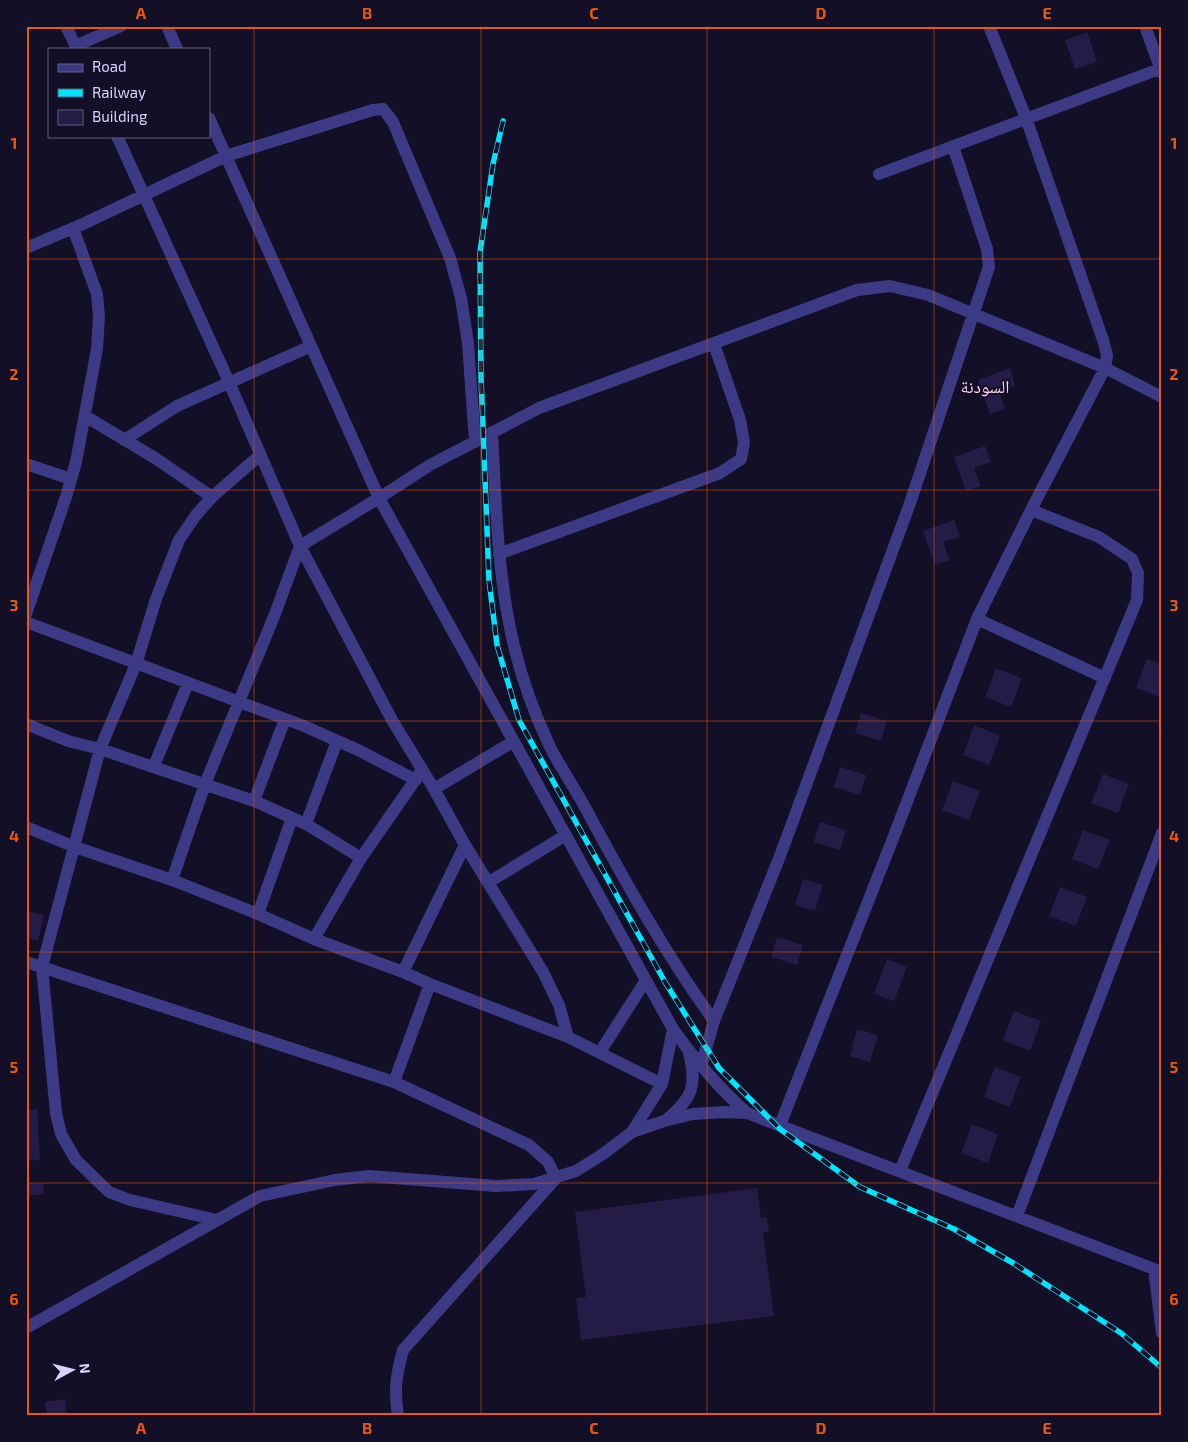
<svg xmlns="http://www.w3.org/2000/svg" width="1188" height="1442" font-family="'Exo 2','Noto Naskh Arabic',sans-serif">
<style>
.building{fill:#241b47}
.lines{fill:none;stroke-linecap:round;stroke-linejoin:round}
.minor{stroke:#3d3a85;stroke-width:12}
.rail-casing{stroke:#00e5ff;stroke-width:5.5}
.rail{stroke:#130f26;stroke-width:4;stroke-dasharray:11;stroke-linecap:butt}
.grid{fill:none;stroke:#e8590c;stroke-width:1;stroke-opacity:0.55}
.labels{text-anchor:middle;stroke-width:4;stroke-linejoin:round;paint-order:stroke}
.neighbourhood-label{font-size:18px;fill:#ffd6f0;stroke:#130f26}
.neatline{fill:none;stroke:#e8590c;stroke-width:2}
.grid-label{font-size:16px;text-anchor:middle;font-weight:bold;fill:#e8590c}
</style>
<rect width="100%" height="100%" fill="#130f26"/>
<path class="building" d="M1087,32L1097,62L1075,69L1065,40Z
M1010,368L1015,385L999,391L1005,409L990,414L978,380Z
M985,446L991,462L974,468L981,486L966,491L954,457Z
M954,520L960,537L943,542L950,560L935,565L923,531Z
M1147,659L1162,664V698L1136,688Z
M996,668L1022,678L1011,707L985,697Z
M861,713L887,721L881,741L855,733Z
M974,725L1000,736L989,765L963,755Z
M840,767L866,775L860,795L834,787Z
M1103,774L1129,784L1118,813L1091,803Z
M953,781L980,791L969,820L942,810Z
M820,822L846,830L840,850L814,842Z
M1083,830L1110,840L1098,869L1072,859Z
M803,879L823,885L815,911L795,905Z
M1060,887L1087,897L1076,926L1049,916Z
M26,911L44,915L38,941L26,938Z
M777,937L803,945L797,965L771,957Z
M887,959L907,967L894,1001L874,994Z
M1014,1011L1041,1021L1030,1051L1003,1040Z
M857,1029L878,1035L870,1062L850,1056Z
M995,1067L1021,1077L1010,1107L984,1097Z
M37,1109L40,1160L26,1161V1110Z
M972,1124L998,1134L988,1163L961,1153Z
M43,1183L44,1194L26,1196V1184Z
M757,1188L761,1218L767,1217L769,1232L763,1233L774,1316L581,1340L576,1298L586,1297L575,1212Z
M65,1399L67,1414L47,1416L45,1402Z"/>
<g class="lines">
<path class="minor" d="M66,26L77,49
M167,26L177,49
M1145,26L1162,73
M75,46L121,26
M209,118L379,498L673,1029C695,1060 719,1088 747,1113
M117,136L229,382L300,546L392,720L434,789L465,845L543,972L559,1005L568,1037
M879,174L1162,68
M26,248L83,224L226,156L373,110L383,109L393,122L450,258L461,298L468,343L475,442
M85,416L155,458L212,497
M492,432C496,503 497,576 514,646C522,679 536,718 551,749C562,770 576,790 587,811C627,885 665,953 714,1021
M124,440L177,406L311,346
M26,464L71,479
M499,554L720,473L741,459L744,443L740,420L714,344
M26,614L66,497L76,462L97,349L99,317L97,294L73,228
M977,619L1105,678
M26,622L304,726L358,750L416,780
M26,724L68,741L100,749L254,801L306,824L361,858
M154,766L188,683
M434,789L514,741
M254,801L285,719
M306,824L337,741
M26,827L75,847L172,880L258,914L314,939L403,972L430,984L568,1037L662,1084
M172,880L205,784L275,614L300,546L379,498L430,465L539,408L857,290L890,286L928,295L1105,368L1162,397
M489,882L566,835
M258,914L292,818
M314,939L361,858L420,773
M26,962L394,1082L529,1145L548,1162L556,1178L403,1350C396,1376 394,1389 398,1416
M403,972L465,845
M600,1052L646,980
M701,1066L714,1021L780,856L909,506L989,267L987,249L953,146
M394,1082L430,984
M666,1120C693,1097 697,1087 689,1053
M780,1125L892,841L977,619L1031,510L1105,368L1107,355L1103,340L1026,118L989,26
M632,1132L662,1084L673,1029
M900,1171L1137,600L1138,573L1132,559L1099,537L1031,510
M1017,1216L1162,833
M217,1220L130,1200L109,1192L76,1160L61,1134L56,1113L42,967L100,749L136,664L156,599L179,540L196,515L212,497L260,455
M1154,1269L1162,1333
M26,1328L260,1196L335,1180L369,1176L496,1186L534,1184L576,1171L603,1154L632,1132L664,1121L693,1114L726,1112L747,1113L1162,1272"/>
<defs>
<path id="rail" d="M503,121L493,164L480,252L481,377L489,580L497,645L519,720L665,982L719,1068L780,1129L860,1187L954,1229L1013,1263L1121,1333L1162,1368"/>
</defs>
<use href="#rail" class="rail-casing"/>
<use href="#rail" class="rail"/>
</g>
<path class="grid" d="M254,26V1416M481,26V1416M707,26V1416M934,26V1416M26,259H1162M26,490H1162M26,721H1162M26,952H1162M26,1183H1162"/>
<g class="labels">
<g class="neighbourhood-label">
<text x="985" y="393">السودنة</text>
</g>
</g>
<rect width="1188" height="1442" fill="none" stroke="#130f26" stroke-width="55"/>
<rect x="48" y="48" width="162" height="90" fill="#130f26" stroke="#625e7d"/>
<rect x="58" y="64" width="25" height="8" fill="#3d3a85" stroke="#625e7d"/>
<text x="92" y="72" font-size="15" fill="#d9d4ff">Road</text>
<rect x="58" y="89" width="25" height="8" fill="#00e5ff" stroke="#625e7d"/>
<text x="92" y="98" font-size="15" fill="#d9d4ff">Railway</text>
<rect x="58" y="110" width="25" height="15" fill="#241b47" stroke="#625e7d"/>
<text x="92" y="122" font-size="15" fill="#d9d4ff">Building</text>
<g transform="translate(72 1370) rotate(83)" stroke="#130f26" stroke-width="4" paint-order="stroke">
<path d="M0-4L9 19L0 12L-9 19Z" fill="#d9d4ff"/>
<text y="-8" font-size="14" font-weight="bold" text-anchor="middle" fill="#d9d4ff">N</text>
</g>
<rect x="28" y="28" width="1132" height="1386" class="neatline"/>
<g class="grid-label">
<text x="141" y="19">A</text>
<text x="367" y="19">B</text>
<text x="594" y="19">C</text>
<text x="821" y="19">D</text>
<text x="1047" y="19">E</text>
<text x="14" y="149">1</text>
<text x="1174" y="149">1</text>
<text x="14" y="380">2</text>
<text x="1174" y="380">2</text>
<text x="14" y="611">3</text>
<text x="1174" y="611">3</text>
<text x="14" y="842">4</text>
<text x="1174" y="842">4</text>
<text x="14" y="1073">5</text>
<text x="1174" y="1073">5</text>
<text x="14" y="1305">6</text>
<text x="1174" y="1305">6</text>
<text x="141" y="1434">A</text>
<text x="367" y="1434">B</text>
<text x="594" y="1434">C</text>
<text x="821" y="1434">D</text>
<text x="1047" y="1434">E</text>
</g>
</svg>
